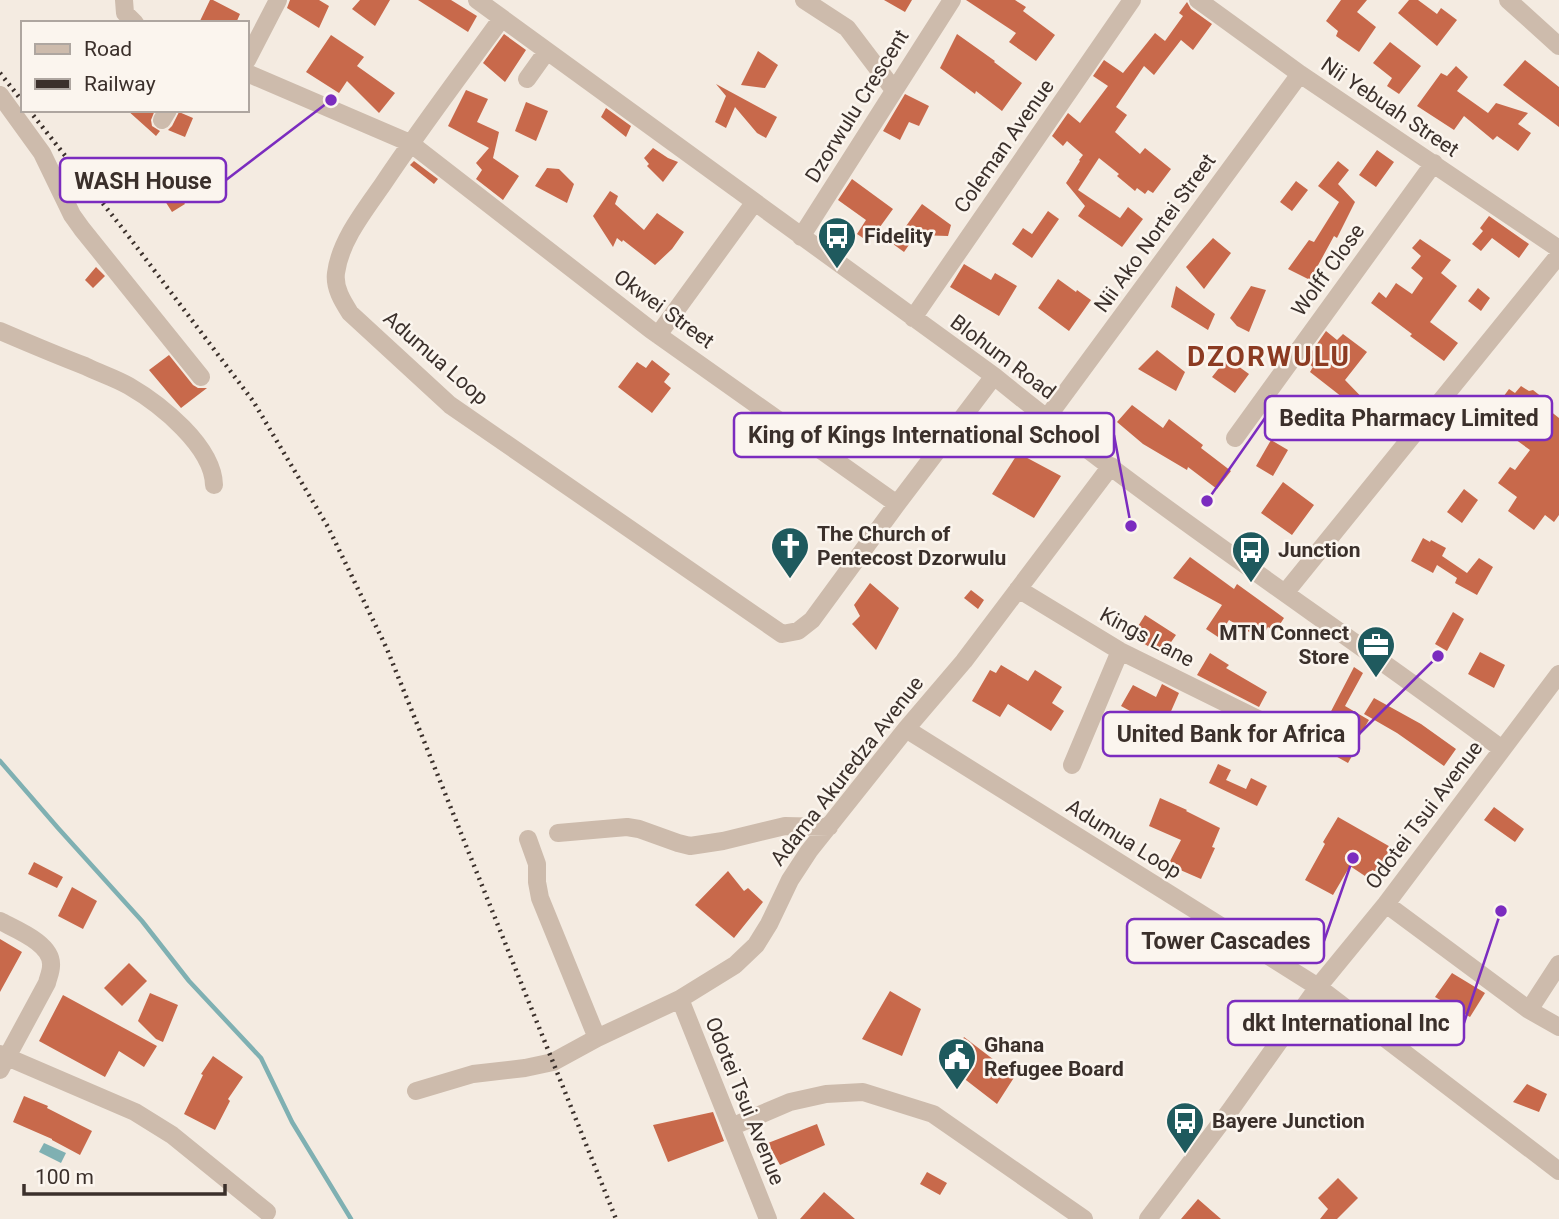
<svg xmlns="http://www.w3.org/2000/svg" width="1559" height="1219" font-family="Roboto,sans-serif">
<style>
.water{fill:#7fb0b2}
.lines{fill:none;stroke-linecap:round;stroke-linejoin:round}
.stream{stroke:#7fb0b2;stroke-width:4.5}
.building{fill:#c8694b}
.minor{stroke:#cdbbac;stroke-width:18}
.rail{stroke:#3b302b;stroke-width:4.5;stroke-dasharray:2 5;stroke-linecap:butt}
.labels{text-anchor:middle;stroke-width:5;stroke-linejoin:round;paint-order:stroke}
.street-label{font-size:21px;fill:#3b302b;stroke:#fbf5ee}
.poi-label{font-size:21px;font-weight:bold;fill:#3b302b;stroke:#fbf5ee;text-anchor:start}
.district-label{font-size:28px;font-weight:bold;letter-spacing:2px;fill:#8c3b22;stroke:#fbf5ee}
.leader{fill:none;stroke:#7b2cbf;stroke-width:2.5}
.callout-dot{fill:#7b2cbf;stroke:#fbf5ee;stroke-width:2.5}
.callout{fill:#fbf5ee;stroke:#7b2cbf;stroke-width:2.5}
.callout-label{font-size:23px;text-anchor:middle;font-weight:bold;fill:#3b302b}
</style>
<rect width="100%" height="100%" fill="#f4ebe1"/>
<path class="water" d="M44,1143L66,1153L61,1163L39,1152Z"/>
<g class="lines">
<path class="stream" d="M0,761L58,828L142,921L189,981L261,1058L292,1122L351,1219"/>
</g>
<path class="building" d="M210,0H213L240,14L236,23H199Z
M290,0H319L329,6L319,28L287,8Z
M360,0H390L375,26L352,9Z
M418,0H451L477,16L468,32Z
M884,0H912L905,12Z
M966,0H1015L1026,7L1023,11L1055,35L1036,61L1009,42L1016,33Z
M1341,0H1367L1357,12L1376,27L1359,52L1336,36L1338,31L1326,21Z
M1409,0H1418L1437,14L1441,8L1457,20L1437,46L1398,13Z
M1187,2L1191,9L1212,24L1193,50L1181,40L1154,75L1144,66L1116,107L1127,115L1115,132L1140,154L1145,148L1171,169L1153,193L1148,190L1145,194L1137,188L1135,191L1117,176L1119,174L1099,158L1078,190L1120,218L1128,207L1143,219L1122,247L1078,216L1085,206L1066,183L1080,161L1079,160L1083,155L1067,141L1063,146L1052,136L1068,113L1080,123L1108,86L1093,76L1104,60L1123,73L1155,33L1165,41L1183,16L1179,13Z
M504,34L526,50L505,82L483,63Z
M957,34L995,61L994,62L1022,83L1002,111L976,91L975,94L940,68Z
M331,35L364,57L357,66L395,93L379,113L347,81L339,93L306,72Z
M1390,42L1421,66L1399,94L1387,86L1392,78L1373,63Z
M758,51L778,65L765,88L741,85Z
M1525,60L1559,87V127L1503,85Z
M1456,66L1468,77L1457,91L1488,113L1496,103L1528,113L1518,124L1531,133L1518,151L1497,136L1493,140L1464,116L1454,130L1417,106L1441,73L1447,76Z
M716,84L777,117L766,138L757,133L735,107L726,128L715,122L726,96Z
M466,90L488,99L477,122L499,132L493,158L519,176L503,200L476,179L482,170L476,163L489,148L448,126Z
M905,94L929,106L919,126L909,122L900,140L883,131Z
M526,102L548,111L536,141L515,131Z
M606,108L631,126L626,137L601,117Z
M127,110H155L151,120L152,126L160,131L156,136Z
M179,112L193,118L185,137L168,130L172,126Z
M653,148L668,158L678,162L663,182L647,166L649,164L644,158Z
M1377,150L1394,162L1376,187L1359,175Z
M414,161L438,179L434,184L410,165Z
M1338,161L1349,170L1338,184L1355,202L1337,238L1334,236L1310,280L1288,269L1309,240L1314,242L1339,202L1318,186Z
M547,168L559,169L574,184L567,203L535,186Z
M852,179L893,209L869,242L857,234L866,220L838,200Z
M1296,181L1308,190L1292,211L1280,202Z
M171,182L185,204L172,212L158,190Z
M610,191L618,196L615,204L644,230L657,213L684,232L672,249L655,265L623,240L622,242L617,238L613,247L593,216Z
M922,204L951,225L948,236L916,235L904,252L893,244Z
M1048,211L1059,219L1032,258L1012,244L1023,228L1032,234Z
M1489,216L1529,244L1519,258L1492,238L1481,251L1472,244L1483,231L1480,228Z
M1213,238L1231,253L1204,289L1186,267Z
M1420,239L1451,260L1441,273L1457,286L1430,322L1458,343L1444,361L1410,336L1412,334L1371,303L1379,292L1386,298L1396,283L1412,294L1423,278L1411,268L1421,256L1412,248Z
M964,264L991,280L995,273L1017,286L999,316L950,287Z
M96,267L105,276L93,288L85,280Z
M1058,279L1076,292L1077,290L1091,300L1069,331L1038,308Z
M1176,286L1215,314L1208,330L1171,307Z
M1251,286L1266,290L1249,332L1237,326L1230,318Z
M1478,288L1490,298L1481,311L1468,301Z
M1326,331L1337,340L1343,334L1367,352L1345,380L1374,410L1358,434L1327,415L1342,397L1310,372L1313,367L1305,361Z
M1157,350L1185,372L1176,391L1138,369Z
M169,355L193,385L198,388H207L181,408L149,370Z
M1227,358L1249,374L1235,393L1212,377Z
M652,360L670,374L664,382L671,388L652,413L618,387L637,362L646,368Z
M1521,386L1529,391L1533,390L1543,398L1540,403L1559,418V515L1554,522L1545,515L1534,530L1508,511L1517,497L1498,483L1510,467L1515,470L1530,450L1494,424L1496,421L1486,414L1494,402L1498,404L1509,389L1515,393Z
M1132,405L1163,428L1169,419L1203,445L1201,448L1231,471L1217,489L1188,467L1187,470L1143,444L1117,422Z
M1271,440L1288,450L1273,476L1256,466Z
M1018,453L1061,476L1034,518L992,494Z
M1283,482L1314,505L1292,535L1261,513Z
M1464,489L1478,500L1462,523L1447,512Z
M1423,538L1430,542L1431,540L1446,548L1442,556L1467,573L1479,558L1493,567L1477,595L1455,583L1457,578L1437,565L1433,573L1411,561Z
M1190,557L1234,589L1237,584L1284,618L1275,632L1268,627L1261,639L1229,620L1218,637L1206,629L1222,605L1173,578Z
M870,583L899,608L876,650L852,624L860,616L854,605Z
M971,590L984,600L978,609L964,598Z
M1453,612L1464,619L1447,651L1435,644Z
M1145,615L1176,635L1162,655L1132,636Z
M1480,652L1505,665L1494,688L1468,674Z
M1210,653L1229,665L1226,668L1267,692L1259,707L1197,675Z
M1001,665L1028,681L1035,670L1062,687L1052,703L1064,711L1051,731L1008,704L1000,717L972,701L990,670L996,673Z
M1354,667L1363,673L1345,706L1369,720L1353,747L1356,749L1348,763L1314,744Z
M1162,684L1179,693L1165,725L1140,715L1139,716L1121,706L1133,685L1156,697Z
M1374,698L1421,724L1456,749L1444,766L1397,733L1364,714Z
M1218,764L1231,770L1226,780L1246,789L1251,778L1267,786L1257,806L1209,783Z
M1160,798L1187,810L1186,811L1220,828L1212,847L1215,848L1201,879L1178,869L1177,870L1168,865L1181,840L1149,826Z
M1494,807L1524,829L1515,842L1484,820Z
M1338,817L1394,849L1380,873L1372,870L1368,878L1350,866L1333,895L1305,880L1325,844L1323,842Z
M34,862L63,877L57,888L28,874Z
M728,871L744,891L748,888L763,902L734,938L695,905Z
M72,887L97,901L83,929L58,916Z
M0,939L22,952L0,992Z
M129,963L147,981L122,1006L104,988Z
M1452,973L1485,993L1470,1017L1435,997Z
M890,991L921,1009L902,1056L862,1039Z
M150,993L178,1005L163,1042L156,1039L138,1021Z
M63,995L157,1046L144,1067L119,1051L105,1077L39,1041Z
M964,1037L1015,1076L997,1104L949,1067Z
M213,1056L243,1077L228,1099L230,1101L215,1130L184,1114L203,1075L201,1074Z
M1527,1084L1547,1094L1539,1112L1513,1102Z
M24,1096L48,1106L47,1108L92,1131L80,1155L52,1140V1139L13,1122Z
M713,1112L724,1141L668,1162L653,1125Z
M817,1124L825,1145L780,1165L768,1143Z
M927,1172L947,1183L940,1195L920,1184Z
M1338,1178L1358,1198L1337,1219H1320L1328,1209L1318,1198Z
M824,1192L855,1219H800Z
M1198,1199L1221,1219H1181Z"/>
<g class="lines">
<path class="minor" d="M124,0L125,13L135,23
M477,0L994,376C1157,509 1334,624 1502,749
M804,0L847,28L894,90
M1198,0L1300,74L1559,249
M1508,0L1559,46
M502,18C462,73 421,127 383,184C365,210 340,241 336,273C334,288 343,302 350,313L450,405L782,634L798,631L812,620L897,504L994,376
M247,60L278,0
M247,73L410,143L651,330L897,504
M527,79L547,51
M0,95L42,153L72,215L82,229L201,377
M162,120L168,110
M801,237L952,0
M913,318L1132,0
M0,331C28,343 56,355 85,366C99,373 115,378 129,386C160,404 213,446 214,485
M658,335L754,203
M1046,419L1300,74
M1235,438L1434,163
M1018,589L1120,651L1258,719
M1285,593L1559,255
M906,729L1318,987L1559,1171
M1072,765L1120,651
M558,833L627,827L639,829L678,843L690,846L723,841L785,826L829,827
M528,839L537,864V882L540,898L597,1038
M1386,904L1529,1010L1559,1027
M0,921C17,930 53,944 51,966C51,972 48,978 47,983L0,1070
M680,999L768,1219
M1529,1010L1559,964
M0,1054L135,1112L172,1135L267,1212
M416,1091L473,1074L525,1068L553,1062L597,1038L680,999L735,965L756,945L769,924L790,880L809,851L906,729L964,661L1111,466
M731,1127L790,1102L826,1094L863,1092L933,1114L1084,1219
M1148,1219L1229,1112L1318,987L1386,904L1559,674"/>
<path class="rail" d="M0,73L23,102
M29,110L123,229L253,401L328,527L387,649L616,1219"/>
</g>
<defs>
<symbol id="bus-pin" viewBox="-11 -11 22 30"><path d="M0 17L-7.5 6A9.5 9.5 0 1 1 7.5 6Z" fill="#1f5a5e" stroke="#fbf5ee"/><path d="M-5-6H5V4H4V6H2V4H-2V6H-4V4H-5ZM-3.5-4V0h7V-4ZM-3.5 1.2v1.5H-2V1.2ZM2 1.2v1.5H3.5V1.2Z" fill="#fff"/></symbol>
<symbol id="church-pin" viewBox="-11 -11 22 30"><path d="M0 17L-7.5 6A9.5 9.5 0 1 1 7.5 6Z" fill="#1f5a5e" stroke="#fbf5ee"/><path d="M-1.2-6h2.4v3.5h3.3v2.4h-3.3V6h-2.4V-.1h-3.3v-2.4h3.3Z" fill="#fff"/></symbol>
<symbol id="office-pin" viewBox="-11 -11 22 30"><path d="M0 17L-7.5 6A9.5 9.5 0 1 1 7.5 6Z" fill="#1f5a5e" stroke="#fbf5ee"/><path d="M-6-3h4V-5.5h4V-3h4V5H-6ZM-1-4.5V-3h2v-1.5ZM-6 0V1H6V0Z" fill="#fff"/></symbol>
<symbol id="civic-pin" viewBox="-11 -11 22 30"><path d="M0 17L-7.5 6A9.5 9.5 0 1 1 7.5 6Z" fill="#1f5a5e" stroke="#fbf5ee"/><path d="M-.6-6.5H3V-4.5H.6V-3L4-1V1h2V6H-6V1h2V-1L-.6-3ZM-1.2 2.5V6h2.4V2.5Z" fill="#fff"/></symbol>
</defs>
<g fill-rule="evenodd">
<use href="#bus-pin" x="815" y="214" width="44" height="60"/>
<use href="#church-pin" x="768" y="524" width="44" height="60"/>
<use href="#bus-pin" x="1229" y="528" width="44" height="60"/>
<use href="#office-pin" x="1354" y="623" width="44" height="60"/>
<use href="#civic-pin" x="935" y="1035" width="44" height="60"/>
<use href="#bus-pin" x="1163" y="1099" width="44" height="60"/>
</g>
<g class="labels">
<g class="street-label">
<text transform="translate(857 106) rotate(-58)" y="7">Dzorwulu Crescent</text>
<text transform="translate(1390 107) rotate(34)" y="7">Nii Yebuah Street</text>
<text transform="translate(1004 146) rotate(-55)" y="7">Coleman Avenue</text>
<text transform="translate(1155 233) rotate(-54)" y="7">Nii Ako Nortei Street</text>
<text transform="translate(1328 270) rotate(-54)" y="7">Wolff Close</text>
<text transform="translate(664 309) rotate(36)" y="7">Okwei Street</text>
<text transform="translate(1003 357) rotate(37)" y="7">Blohum Road</text>
<text transform="translate(436 358) rotate(41)" y="7">Adumua Loop</text>
<text transform="translate(1147 637) rotate(28)" y="7">Kings Lane</text>
<text transform="translate(847 771) rotate(-52)" y="7">Adama Akuredza Avenue</text>
<text transform="translate(1424 815) rotate(-53)" y="7">Odotei Tsui Avenue</text>
<text transform="translate(1124 839) rotate(32)" y="7">Adumua Loop</text>
<text transform="translate(745 1101) rotate(68)" y="7">Odotei Tsui Avenue</text>
</g>
<g class="poi-label">
<text x="864" y="243">Fidelity</text>
<text x="817" y="541">The Church of<tspan x="817" dy="24">Pentecost Dzorwulu</tspan></text>
<text x="1278" y="557">Junction</text>
<text x="1349" y="640" text-anchor="end">MTN Connect<tspan x="1349" dy="24">Store</tspan></text>
<text x="984" y="1052">Ghana<tspan x="984" dy="24">Refugee Board</tspan></text>
<text x="1212" y="1128">Bayere Junction</text>
</g>
<g class="district-label">
<text x="1269" y="366">DZORWULU</text>
</g>
</g>
<path class="leader" d="M331 100L226 180M1207 501L1265 418M1131 526L1114 435M1438 656L1359 734M1353 858L1324 941M1501 911L1464 1023"/>
<g class="callout-dot">
<circle cx="331" cy="100" r="7"/>
<circle cx="1207" cy="501" r="7"/>
<circle cx="1131" cy="526" r="7"/>
<circle cx="1438" cy="656" r="7"/>
<circle cx="1353" cy="858" r="7"/>
<circle cx="1501" cy="911" r="7"/>
</g>
<g class="callout">
<rect x="60" y="158" width="166" height="44" rx="7"/>
<rect x="1265" y="396" width="287" height="44" rx="7"/>
<rect x="734" y="413" width="380" height="44" rx="7"/>
<rect x="1103" y="712" width="256" height="44" rx="7"/>
<rect x="1127" y="919" width="197" height="44" rx="7"/>
<rect x="1228" y="1001" width="236" height="44" rx="7"/>
</g>
<g class="callout-label">
<text x="143" y="189">WASH House</text>
<text x="1409" y="426">Bedita Pharmacy Limited</text>
<text x="924" y="443">King of Kings International School</text>
<text x="1231" y="742">United Bank for Africa</text>
<text x="1226" y="949">Tower Cascades</text>
<text x="1346" y="1031">dkt International Inc</text>
</g>
<rect x="21" y="21" width="228" height="91" fill="#fbf5ee" stroke="#aea6a0" stroke-width="2"/>
<rect x="35" y="44" width="35" height="10" fill="#cdbbac" stroke="#aea6a0" stroke-width="2"/>
<text x="84" y="56" font-size="21" fill="#3b302b">Road</text>
<rect x="35" y="79" width="35" height="10" fill="#3b302b" stroke="#aea6a0" stroke-width="2"/>
<text x="84" y="91" font-size="21" fill="#3b302b">Railway</text>
<path d="M24 1184v10h201v-10" fill="none" stroke="#3b302b" stroke-width="3.5"/>
<text x="35" y="1184" font-size="21" fill="#3b302b" stroke="#fbf5ee" stroke-width="5" paint-order="stroke">100 m</text>
</svg>
